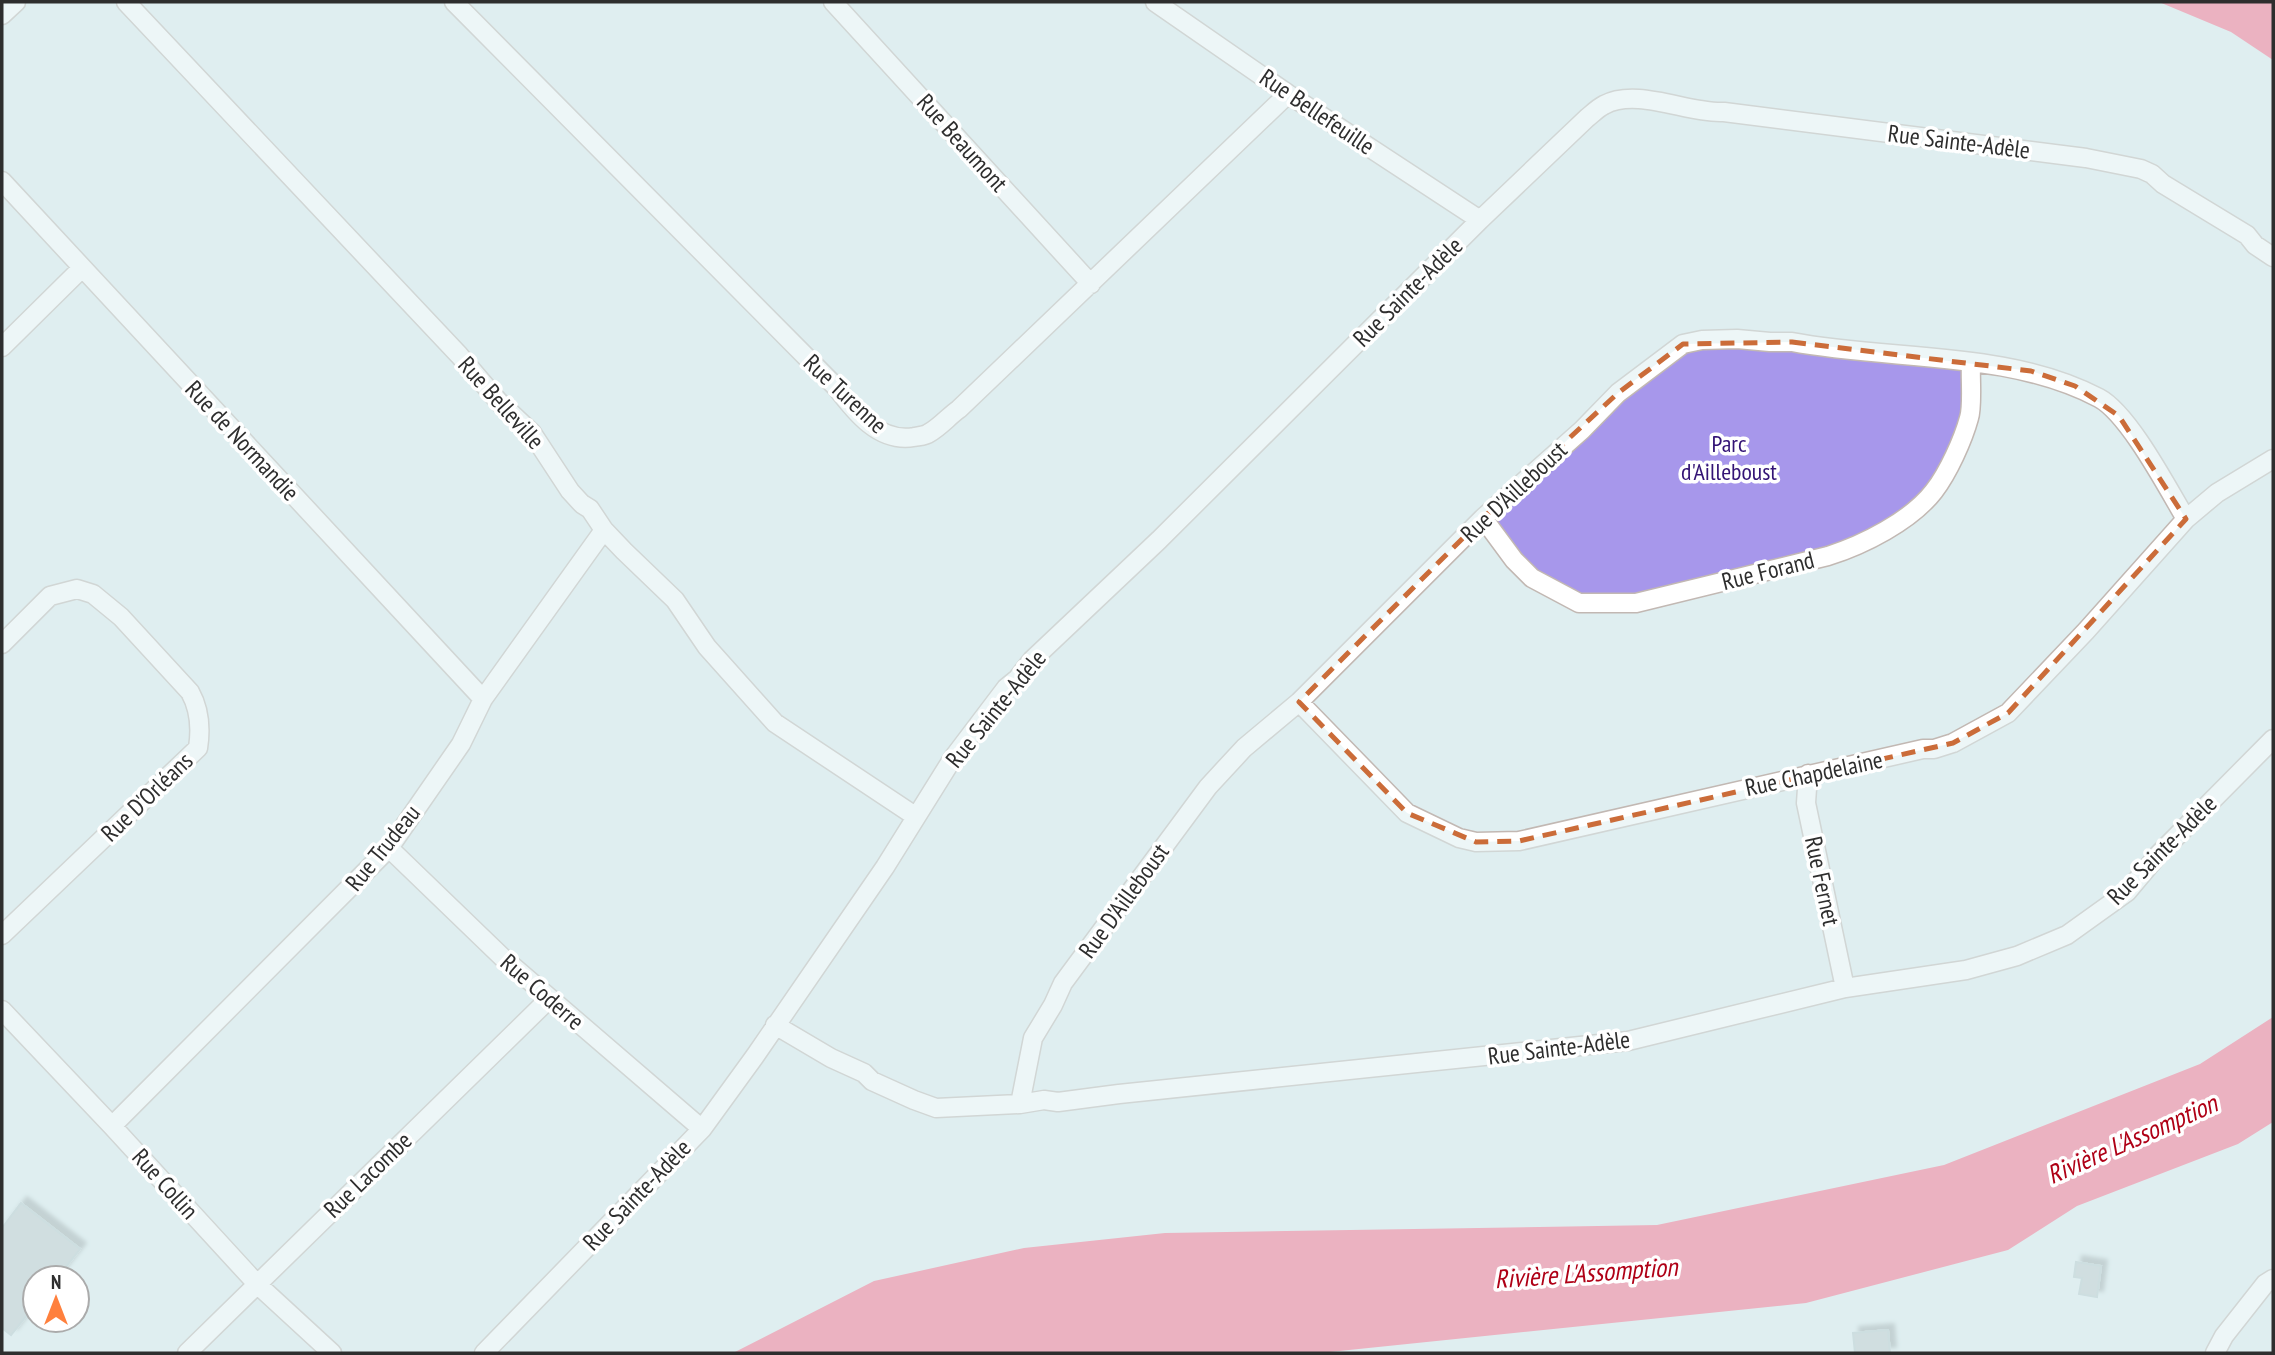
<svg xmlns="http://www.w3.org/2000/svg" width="2275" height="1355" font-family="'PT Sans Narrow',sans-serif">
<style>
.green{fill:#a797eb}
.water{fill:#fb6987}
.building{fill:#becacc;stroke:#b8c9cc;stroke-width:2;filter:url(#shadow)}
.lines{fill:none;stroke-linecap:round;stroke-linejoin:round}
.minor-casing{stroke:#c2b8b3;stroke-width:21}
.minor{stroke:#fff;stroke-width:18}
.marked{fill:none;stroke:#cb6c39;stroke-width:5;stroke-dasharray:14 9;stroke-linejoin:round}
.labels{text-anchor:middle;stroke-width:7;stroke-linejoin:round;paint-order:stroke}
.street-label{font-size:24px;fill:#2e2e2e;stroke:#fff}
.park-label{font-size:24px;fill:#331375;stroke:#fff}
.water-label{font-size:26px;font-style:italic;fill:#af0016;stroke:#fff}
</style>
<defs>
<filter id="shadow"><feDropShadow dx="6" dy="-6" stdDeviation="2" flood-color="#0004"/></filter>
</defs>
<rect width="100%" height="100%" fill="#dfeef0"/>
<path class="green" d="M1694,343L1971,363V415L1934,492L1876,535L1603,604L1532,578L1483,518L1582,430Z"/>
<path class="water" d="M2159,2H2273V60L2231,32Z
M2273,1017V1122L2238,1144L2077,1206L2008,1250L1806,1303L1320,1353H733L874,1281L1024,1248L1165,1233L1657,1225L1944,1165L2200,1064Z"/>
<path class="building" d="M21,1203L80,1249L57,1278H35V1305L11,1335L2,1328V1228Z
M2076,1262L2101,1266L2097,1297L2079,1294L2082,1278L2074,1277Z
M1888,1330L1890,1353H1855L1853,1333Z"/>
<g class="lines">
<defs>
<path id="minor" d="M126,2L459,355L499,402L532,433L570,491L582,504L590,509L604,530L624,551L675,600L707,647L775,723L915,816
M454,2L836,387C855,412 879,443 914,437C919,436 925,436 929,433C940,427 949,416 959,409L1288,94
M833,2L1091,284
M1155,2L1288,94L1480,220
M2,15L16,2
M2,181L483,699
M2,347L81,269
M1483,518L1514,560L1532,578L1579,603H1636L1828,556C1863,545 1911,521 1934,491C1948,473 1963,440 1969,418C1973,406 1970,378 1971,363
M2,644L50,596L77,589L93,594L121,617L190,692C200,710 201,729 198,748L2,935
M1299,702L1407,813L1459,838L1476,842L1519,841L1923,749H1934L1953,743L2008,713L2086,631L2186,519L2217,493L2273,459
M1808,774L1806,803L1845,988
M389,848L502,957L702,1129
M2,1010L112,1126L257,1284L332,1353
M775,1025L831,1058L864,1073L872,1081L914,1100L936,1108L1020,1104L1044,1100L1058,1102L1119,1094L1628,1041L1845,988L1966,970L2017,956L2067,935L2127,892L2158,855L2273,739
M1020,1104L1033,1038L1053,1005L1063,983L1208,787L1244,748L1299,702L1483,518L1582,430L1618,393L1683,344L1702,340L1737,339L1770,342H1792C1892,361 2008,350 2099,398C2129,414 2168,489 2186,519
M112,1126L389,848L461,744L483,699L604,530
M187,1353L550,998
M484,1353L702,1129L755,1056L885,867L953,758L1006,688L1017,679L1032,660L1159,540L1480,220L1587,118C1592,114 1598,108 1604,105C1637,87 1689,114 1724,112L2086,158L2141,169L2152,174L2163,184L2247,235L2255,245L2273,257
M2215,1353L2224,1336L2265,1284L2273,1279"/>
</defs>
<use href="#minor" class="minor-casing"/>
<use href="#minor" class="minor"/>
</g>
<path d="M0 0H2275V1355H0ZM1792,342L2031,371L2075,386L2119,416L2186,519L2008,713L1953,743L1519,841L1476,842L1407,813L1299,702L1483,518L1618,393L1683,344Z" fill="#dfeef0" fill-opacity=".55" fill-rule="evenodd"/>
<path class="marked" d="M1792,342L2031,371L2075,386L2119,416L2186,519L2008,713L1953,743L1519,841L1476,842L1407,813L1299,702L1483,518L1618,393L1683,344Z"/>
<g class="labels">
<g class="street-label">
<text transform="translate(1317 112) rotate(34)" y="8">Rue Bellefeuille</text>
<text transform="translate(1959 142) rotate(7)" y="8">Rue Sainte-Adèle</text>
<text transform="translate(962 143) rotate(48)" y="8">Rue Beaumont</text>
<text transform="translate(1408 292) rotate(-45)" y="8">Rue Sainte-Adèle</text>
<text transform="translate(845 394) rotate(43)" y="8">Rue Turenne</text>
<text transform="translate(501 403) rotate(48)" y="8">Rue Belleville</text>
<text transform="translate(242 441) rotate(47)" y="8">Rue de Normandie</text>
<text transform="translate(1514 492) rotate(-43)" y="8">Rue D'Ailleboust</text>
<text transform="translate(1768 571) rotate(-14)" y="8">Rue Forand</text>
<text transform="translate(996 709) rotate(-51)" y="8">Rue Sainte-Adèle</text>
<text transform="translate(1814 774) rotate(-12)" y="8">Rue Chapdelaine</text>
<text transform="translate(147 797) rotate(-44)" y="8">Rue D'Orléans</text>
<text transform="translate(383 848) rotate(-51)" y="8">Rue Trudeau</text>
<text transform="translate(2162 850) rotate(-45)" y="8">Rue Sainte-Adèle</text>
<text transform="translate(1822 881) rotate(78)" y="8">Rue Fernet</text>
<text transform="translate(1124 901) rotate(-54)" y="8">Rue D'Ailleboust</text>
<text transform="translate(542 992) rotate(41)" y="8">Rue Coderre</text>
<text transform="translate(1559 1048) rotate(-7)" y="8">Rue Sainte-Adèle</text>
<text transform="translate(368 1175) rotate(-44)" y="8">Rue Lacombe</text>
<text transform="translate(165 1184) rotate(48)" y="8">Rue Collin</text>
<text transform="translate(637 1195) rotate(-46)" y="8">Rue Sainte-Adèle</text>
</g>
<g class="park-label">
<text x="1729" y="452">Parc<tspan x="1729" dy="28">d'Ailleboust</tspan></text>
</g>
<g class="water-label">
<text transform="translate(2132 1139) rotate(-24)" y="9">Rivière L'Assomption</text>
<text transform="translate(1586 1273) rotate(-4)" y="9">Rivière L'Assomption</text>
</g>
</g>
<rect width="2275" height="1355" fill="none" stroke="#2e2e2e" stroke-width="7"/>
<g transform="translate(56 1299)"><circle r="33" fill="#ffffff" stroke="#ababab" stroke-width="2"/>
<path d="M0-5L12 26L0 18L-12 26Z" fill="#ff803d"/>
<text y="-10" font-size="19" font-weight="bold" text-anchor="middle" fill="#2e2e2e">N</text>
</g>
</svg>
